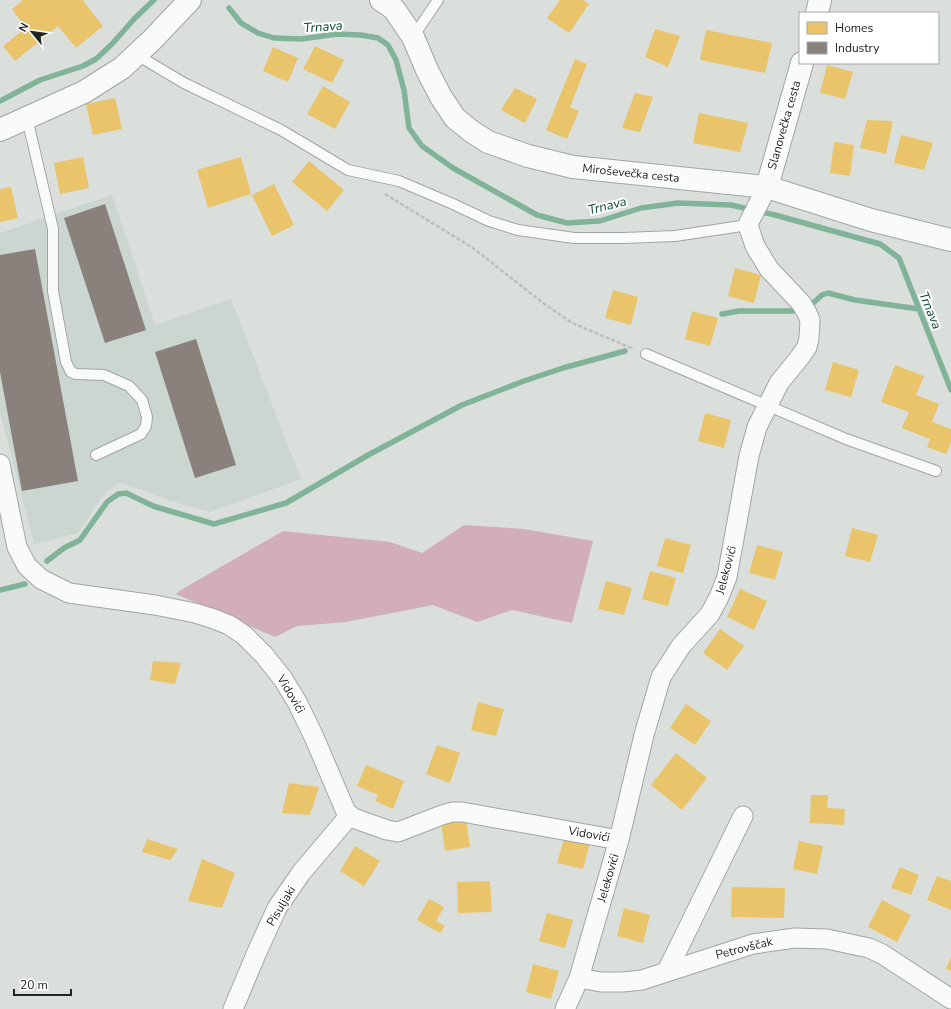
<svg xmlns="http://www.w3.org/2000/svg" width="951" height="1009" font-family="'Nunito Sans',sans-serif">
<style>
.built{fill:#cad6cf}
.forest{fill:#d2aeb9}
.homes{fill:#e9c46a}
.industry{fill:#8a817c}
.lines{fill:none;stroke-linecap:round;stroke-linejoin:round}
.stream{stroke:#80b398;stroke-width:5.5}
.service-casing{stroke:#a1a5a3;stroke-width:12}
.minor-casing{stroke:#a1a5a3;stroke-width:21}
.tertiary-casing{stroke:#a1a5a3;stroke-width:24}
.secondary-casing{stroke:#a1a5a3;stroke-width:24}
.path{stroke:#bdbfbe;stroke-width:2.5;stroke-dasharray:4 2;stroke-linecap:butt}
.service{stroke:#f9fafa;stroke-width:10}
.minor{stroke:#f9fafa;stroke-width:19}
.tertiary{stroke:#f9fafa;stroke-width:22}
.secondary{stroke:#f9fafa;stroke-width:22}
.labels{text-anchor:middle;stroke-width:4;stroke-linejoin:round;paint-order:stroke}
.street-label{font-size:12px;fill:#202421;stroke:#fff}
.water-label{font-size:13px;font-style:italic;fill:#0b462d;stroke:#fff}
</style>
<rect width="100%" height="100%" fill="#dadfdc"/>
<path class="built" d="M112,195L155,325L231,299L301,479L210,512L168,500L138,488L118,483L103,495L78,533L34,544L0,413V233Z"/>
<path class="forest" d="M464,525L524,529L593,541L572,623L512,610L477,622L433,605L346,622L297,626L275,637L176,594L181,590L283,531L390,542L422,553Z"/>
<path class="homes" d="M23,0H85L83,1L103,26L76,48L58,26L15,61L3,46L26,28L12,9Z
M560,0H583L589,4L569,33L547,18Z
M655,29L680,36L668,67L645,57Z
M706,30L772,43L765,73L700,60Z
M315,46L344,60L332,83L303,69Z
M273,47L298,58L288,82L263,71Z
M575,59L587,64L570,107L579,111L567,139L546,130Z
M827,65L853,72L845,99L820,93Z
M323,86L350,102L335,129L307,114Z
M515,88L537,99L525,123L501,110Z
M635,93L653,97L640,132L622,128Z
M115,98L122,129L93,135L86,104Z
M699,113L748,123L740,152L693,143Z
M867,120L893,121L886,154L860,148Z
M901,135L933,143L924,170L894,163Z
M834,142L854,145L850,176L830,173Z
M83,157L89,188L60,194L54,163Z
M241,157L251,194L208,208L197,170Z
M309,161L344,190L327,211L292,182Z
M274,184L294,225L272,236L252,195Z
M11,187L18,218L0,222V189Z
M735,268L761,275L754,303L728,296Z
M613,290L638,297L631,325L605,318Z
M692,311L718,318L710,346L685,339Z
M833,362L859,370L851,397L825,390Z
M895,365L924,376L916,395L939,404L932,422L951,429V442L946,454L927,447L930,439L902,428L909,412L881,402Z
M705,413L731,420L724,448L698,441Z
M852,528L878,535L870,562L845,556Z
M665,538L691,545L683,573L657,566Z
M757,545L783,552L775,580L749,573Z
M650,571L676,578L668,606L642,599Z
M606,581L632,588L624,615L598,609Z
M740,589L767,601L754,630L727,617Z
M720,629L744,646L727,670L703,653Z
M153,661L181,663L175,684L150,680Z
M478,702L504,709L496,736L471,730Z
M686,704L711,721L695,745L670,728Z
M437,745L460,753L450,783L426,774Z
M676,753L707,778L682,810L651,785Z
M366,765L404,781L393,809L375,801L378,795L357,786Z
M289,783L319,787L310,815L282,813Z
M811,795H828L827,808L845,809L844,825L810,823Z
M466,818L470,847L445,851L441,822Z
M565,835L590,842L583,869L557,863Z
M147,839L178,849L170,860L142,852Z
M799,841L823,846L817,874L793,869Z
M355,846L380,861L364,886L340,871Z
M202,859L235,873L222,908L188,901Z
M900,867L919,875L911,895L891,888Z
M937,876L951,881V910L927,900Z
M490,881L492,912L458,913L457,882Z
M732,887L785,888L784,918L731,917Z
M429,899L444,907L436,921L445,926L440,933L417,920Z
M882,900L911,915L897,942L868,927Z
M624,908L650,915L643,943L617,936Z
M547,913L573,920L565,948L539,941Z
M951,957V971L946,969Z
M533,964L559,971L551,999L526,992Z"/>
<path class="industry" d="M105,204L146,330L105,343L64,218Z
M35,249L78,481L22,491L0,372V255Z
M196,339L236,465L195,478L155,352Z"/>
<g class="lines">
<path class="stream" d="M229,8L241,23L258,33L274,38L301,39L337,34L361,35L378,38L388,45L396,60L404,90L409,128L422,146L453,168L537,215L567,223L600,221L641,208L678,203L731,205L775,215L880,244L899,258L951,390
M0,101L40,80L83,66L96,59L112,44L135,18L154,0
M722,314L739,311H793L813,303L822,295L828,293L855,300L919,309
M47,561L64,548L80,540L107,502L118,494L126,493L153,506L214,524L286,503L370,454L462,405L524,381L563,368L625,351
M0,590L25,584"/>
<defs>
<path id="service" d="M413,37L438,0
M137,55L184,83L281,130L348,170L399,181L453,204L489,221L518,230L574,238H624L675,236L748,225
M27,118L53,229V291L66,362L71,372L76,374L104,375L129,386L142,400L147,417L146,426L141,434L96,455
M646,354L846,439L936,471"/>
<path id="minor" d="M0,464L17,547L27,566L41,579L69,593L155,605L195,613L214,619L229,625L244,635L264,655L283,679L297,702L314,737L346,812L353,818L387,830L398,832L442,815L452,812H462L619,840
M667,971L743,816
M579,978L601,982H623L642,980L753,944L795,938L827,939L869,948L882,954L951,999
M233,1009L257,952L277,908L301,873L350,815
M565,1009L579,978L619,840L644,735L661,677L681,646L710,614L719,597L727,577L749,456L757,427L779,383L800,357L807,347L809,338L810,320L807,313L801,303L769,269L755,246L748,225L750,220L767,187"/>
<path id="tertiary" d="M817,13L820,0
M767,187L802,63"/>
<path id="secondary" d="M381,0L394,9L413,37L427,70L441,97L455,118L471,131L488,142L528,156L573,167L767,187L871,220L951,240
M0,130L84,92L122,68L152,40L190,0"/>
</defs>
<use href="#service" class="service-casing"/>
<use href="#minor" class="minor-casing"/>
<use href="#tertiary" class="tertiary-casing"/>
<use href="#secondary" class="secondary-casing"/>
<path class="path" d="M385,194L473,248L543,303L572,323L634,349"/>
<use href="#service" class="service"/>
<use href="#minor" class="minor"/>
<use href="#tertiary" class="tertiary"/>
<use href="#secondary" class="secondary"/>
</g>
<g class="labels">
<g class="street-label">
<text transform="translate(784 125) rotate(-74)" y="4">Slanovečka cesta</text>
<text transform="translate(631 173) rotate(6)" y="4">Miroševečka cesta</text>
<text transform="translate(726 570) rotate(-75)" y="4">Jelekovići</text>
<text transform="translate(291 694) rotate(59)" y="4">Vidovići</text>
<text transform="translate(589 834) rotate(10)" y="4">Vidovići</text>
<text transform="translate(608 878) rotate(-74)" y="4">Jelekovići</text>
<text transform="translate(281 906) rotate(-59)" y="4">Pisuljaki</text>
<text transform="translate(744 948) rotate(-14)" y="4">Petrovščak</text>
</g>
<g class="water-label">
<text transform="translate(323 26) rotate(-4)" y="5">Trnava</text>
<text transform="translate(607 205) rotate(-14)" y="5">Trnava</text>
<text transform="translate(931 310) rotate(68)" y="5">Trnava</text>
</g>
</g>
<rect x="799" y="12" width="140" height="52" fill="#ffffff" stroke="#a6a7a6"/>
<rect x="807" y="22" width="20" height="12" fill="#e9c46a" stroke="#a6a7a6"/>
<text x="835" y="32" font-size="12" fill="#202421">Homes</text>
<rect x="807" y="42" width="20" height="12" fill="#8a817c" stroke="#a6a7a6"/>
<text x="835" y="52" font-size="12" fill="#202421">Industry</text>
<g transform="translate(32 32) rotate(299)" stroke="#ffffff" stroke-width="3" paint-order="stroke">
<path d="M0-3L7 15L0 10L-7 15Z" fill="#202421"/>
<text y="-6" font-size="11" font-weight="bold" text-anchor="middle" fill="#202421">N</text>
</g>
<path d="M14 989v6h57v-6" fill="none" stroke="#202421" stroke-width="2"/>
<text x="20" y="989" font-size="12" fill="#202421" stroke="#ffffff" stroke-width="3" paint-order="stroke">20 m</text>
</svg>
